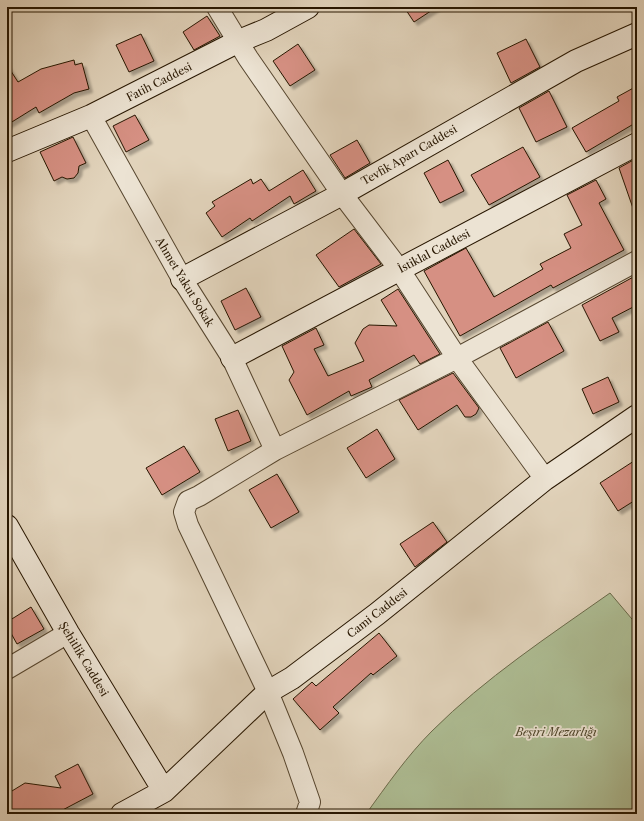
<svg xmlns="http://www.w3.org/2000/svg" width="644" height="821" font-family="'Libre Caslon Text',serif">
<style>
.green{fill:#aebe95;stroke:#6a6a4a}
.building{fill:#d69083;stroke:#271600;filter:url(#shadow)}
.lines{fill:none;stroke-linecap:round;stroke-linejoin:round}
.street-casing{stroke:#56462f;stroke-width:22}
.secondary-casing{stroke:#271600;stroke-width:24}
.street{stroke:#ece3d3;stroke-width:20}
.secondary{stroke:#ece3d3;stroke-width:22}
.labels{text-anchor:middle;stroke-width:3.5;stroke-linejoin:round;paint-order:stroke}
.street-label{font-size:11px;fill:#271600;stroke:#ece3d3}
.park-label{font-size:11px;font-style:italic;fill:#50482d;stroke:#ece3d3}
</style>
<defs>
<filter id="shadow"><feDropShadow dx="3.5" dy="3.5" stdDeviation="1" flood-color="#0004"/></filter>
</defs>
<rect width="100%" height="100%" fill="#e2d4bc"/>
<filter id="stains"><feTurbulence type="fractalNoise" baseFrequency=".005" numOctaves="4"/><feColorMatrix values="0 0 0 0 .2 0 0 0 0 .09 0 0 0 0 .02 0 0 0 .5 -.17"/></filter>
<radialGradient id="worn" r=".72"><stop offset=".6" stop-color="#630" stop-opacity="0"/><stop offset="1" stop-color="#630" stop-opacity=".3"/></radialGradient>
<path class="green" d="M610,593L637,625V814H366C387,785 407,756 432,731C485,678 549,636 610,593Z"/>
<path class="building" d="M404,7H437L414,22Z
M207,16L220,36L194,50L183,32Z
M141,34L154,61L129,72L116,45Z
M526,39L540,67L511,83L497,53Z
M298,44L315,70L290,86L273,61Z
M74,60L75,65L82,63L89,89L74,93L39,113L36,107L7,125V65L18,82L41,69Z
M637,86V122L586,152L572,128L619,101L617,97Z
M549,91L567,127L536,142L519,108Z
M135,115L149,140L126,152L113,126Z
M73,137L86,163L79,166L78,173L74,178L67,179L62,177L54,181L40,152Z
M357,140L370,163L345,178L330,155Z
M523,147L540,177L489,205L471,175Z
M637,158V214H635L619,168Z
M448,160L464,191L440,203L424,173Z
M303,170L316,191L294,204L290,196L252,221L250,218L222,237L206,213L215,206L212,202L251,179L253,184L261,179L269,191Z
M596,180L606,199L599,203L624,250L553,288L551,285L460,336L424,271L466,248L494,297L543,269L540,264L571,248L564,234L582,225L567,195Z
M354,229L381,264L339,287L316,255Z
M637,275V305L612,318L619,332L600,341L582,305Z
M246,288L261,317L235,330L221,301Z
M398,289L440,354L420,364L414,355L369,380L372,387L351,396L349,391L307,415L289,380L294,372L282,346L316,328L324,345L314,349L328,376L364,361L355,343L363,329L369,325L397,326L381,300Z
M548,322L564,351L516,378L500,348Z
M453,373L479,408L476,414L471,417H465L457,405L418,430L399,400Z
M608,377L619,402L593,414L582,389Z
M238,410L251,441L228,451L215,419Z
M377,429L395,459L366,478L347,448Z
M184,446L200,472L162,495L146,468Z
M637,459V499L618,511L600,483Z
M277,474L299,512L271,528L249,490Z
M433,522L447,542L415,567L400,544Z
M31,607L44,629L17,644L7,626V622Z
M379,633L397,656L373,675L371,673L333,707L339,713L320,730L293,699L312,682L316,686Z
M78,764L93,794L55,814H7V794L25,783L61,788L55,776Z"/>
<g class="lines">
<defs>
<path id="street" d="M217,7L248,58L342,194L399,269L457,358L545,479
M91,116L182,279L232,358L275,450
M7,669L68,633
M306,814L310,802L293,753L268,692L188,525L184,512L188,501L199,496L275,450L457,358L637,261"/>
<path id="secondary" d="M7,151L91,116L239,41L266,30L308,7
M182,279L342,194L576,61L637,34
M232,358L637,144
M7,526L68,633L164,791
M122,814L164,791L268,692L292,678L377,614L545,479L637,416"/>
</defs>
<use href="#street" class="street-casing"/>
<use href="#secondary" class="secondary-casing"/>
<use href="#street" class="street"/>
<use href="#secondary" class="secondary"/>
</g>
<g class="labels">
<g class="street-label">
<text transform="translate(159 82) rotate(-27)" y="4">Fatih Caddesi</text>
<text transform="translate(409 155) rotate(-30)" y="4">Tevfik Aparı Caddesi</text>
<text transform="translate(434 251) rotate(-28)" y="4">İstiklal Caddesi</text>
<text transform="translate(185 282) rotate(59)" y="4">Ahmet Yakut Sokak</text>
<text transform="translate(377 613) rotate(-38)" y="4">Cami Caddesi</text>
<text transform="translate(84 659) rotate(59)" y="4">Şehitlik Caddesi</text>
</g>
<g class="park-label">
<text x="556" y="736">Beşiri Mezarlığı</text>
</g>
</g>
<rect width="644" height="821" fill="none" stroke="#e2d4bc" stroke-width="24"/>
<rect x="8" y="8" width="628" height="805" fill="none" stroke="#271600" stroke-width="2"/>
<rect x="12" y="12" width="620" height="797" fill="none" stroke="#271600"/>
<rect width="100%" height="100%" filter="url(#stains)"/>
<rect width="100%" height="100%" fill="url(#worn)"/>
</svg>
